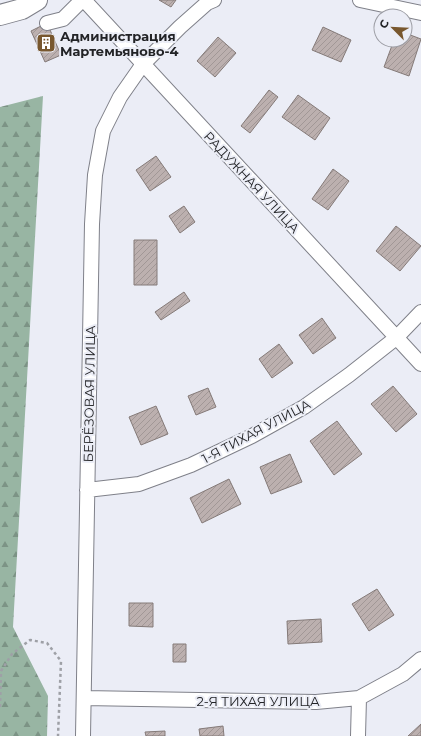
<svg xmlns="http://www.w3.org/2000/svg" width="421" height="736" font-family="Montserrat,sans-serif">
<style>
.forest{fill:url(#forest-firs)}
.building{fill:url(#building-hatch);stroke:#847a78}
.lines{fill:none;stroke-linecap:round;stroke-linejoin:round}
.street-casing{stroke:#7f8089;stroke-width:16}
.secondary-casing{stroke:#7f8089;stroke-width:22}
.path{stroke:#9ea0a6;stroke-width:2.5;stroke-dasharray:3 3;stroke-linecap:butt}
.street{stroke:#fff;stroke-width:14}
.secondary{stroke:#fff;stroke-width:20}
.labels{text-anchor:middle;stroke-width:4;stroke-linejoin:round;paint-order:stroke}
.poi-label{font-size:13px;font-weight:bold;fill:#222326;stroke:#ebedf6;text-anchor:start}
.street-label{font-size:13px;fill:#222326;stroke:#ebedf6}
</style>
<defs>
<pattern id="forest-firs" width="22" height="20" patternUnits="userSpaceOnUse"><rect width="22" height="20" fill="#98b5a3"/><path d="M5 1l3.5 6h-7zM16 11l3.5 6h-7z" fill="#7c9385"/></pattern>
<pattern id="building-hatch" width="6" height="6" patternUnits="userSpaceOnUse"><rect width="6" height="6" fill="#bcb0af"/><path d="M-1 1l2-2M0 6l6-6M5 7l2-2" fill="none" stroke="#a19796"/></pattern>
</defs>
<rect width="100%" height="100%" fill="#ebedf6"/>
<path class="forest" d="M43,96L13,627L48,696L47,736H0V107Z"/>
<path class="building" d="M159,0H176L171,7Z
M47,23L61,55L45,62L31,31Z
M323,27L351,40L341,62L312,50Z
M405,33L421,39L409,76L384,67L394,40H405Z
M218,37L236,53L215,77L197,61Z
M269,90L278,97L250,133L241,126Z
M298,95L330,118L315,140L282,117Z
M156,156L171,177L150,191L136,170Z
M333,169L349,181L328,210L312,199Z
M184,206L195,222L180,233L169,216Z
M396,226L421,246L400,271L376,251Z
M134,240H157V285H134Z
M184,292L190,301L161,320L155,312Z
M322,318L336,338L313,354L299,335Z
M279,344L293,363L272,378L259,359Z
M393,386L417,414L396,432L371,404Z
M208,388L216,407L196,415L188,396Z
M156,406L168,434L141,445L129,417Z
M337,421L362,454L334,475L310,441Z
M290,454L302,482L271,494L260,467Z
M229,479L241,504L202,523L190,498Z
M377,589L394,615L369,631L352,604Z
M129,603H153V627L129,626Z
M321,619L322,642L288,644L287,621Z
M173,644H186V662H173Z
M421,724V736H408Z
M223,726L224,736H200L199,729Z
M165,731V736H146L145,732Z"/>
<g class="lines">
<defs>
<path id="street" d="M84,0L421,364
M360,0L421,13
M47,23L63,19L82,0
M87,490L139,484L191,465L252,436L304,407L349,375L396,338L421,312
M84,698L316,702L359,698L403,674L421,659
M83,736L92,224L95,175L103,131L120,97L143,64L180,27L207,3L214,0
M358,736L359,698"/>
<path id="secondary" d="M0,15L22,9L37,0"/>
</defs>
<use href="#street" class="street-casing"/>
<use href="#secondary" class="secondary-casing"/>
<path class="path" d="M0,707L1,671L12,654L30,640L47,643L61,661L58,736"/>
<use href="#street" class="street"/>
<use href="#secondary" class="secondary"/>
</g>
<defs>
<symbol id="building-square" viewBox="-11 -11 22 22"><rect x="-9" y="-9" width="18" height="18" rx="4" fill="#78572e" stroke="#ebedf6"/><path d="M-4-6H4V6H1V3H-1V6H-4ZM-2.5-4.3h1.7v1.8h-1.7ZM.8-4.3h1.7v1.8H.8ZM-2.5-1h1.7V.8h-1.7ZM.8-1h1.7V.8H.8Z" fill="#fff"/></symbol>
</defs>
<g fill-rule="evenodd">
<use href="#building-square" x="35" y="32" width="22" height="22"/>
</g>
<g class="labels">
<g class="poi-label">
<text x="60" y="41">Администрация<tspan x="60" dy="15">Мартемьяново-4</tspan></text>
</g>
<g class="street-label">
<text transform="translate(252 182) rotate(47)" y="5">РАДУЖНАЯ УЛИЦА</text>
<text transform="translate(89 394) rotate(-89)" y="5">БЕРЁЗОВАЯ УЛИЦА</text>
<text transform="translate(256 431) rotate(-28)" y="5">1-Я ТИХАЯ УЛИЦА</text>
<text x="258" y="706">2-Я ТИХАЯ УЛИЦА</text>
</g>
</g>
<g transform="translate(393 28) rotate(294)"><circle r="19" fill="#ebedf6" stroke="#9b9ca3"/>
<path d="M0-3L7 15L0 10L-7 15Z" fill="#78572e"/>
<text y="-6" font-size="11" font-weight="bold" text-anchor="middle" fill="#222326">С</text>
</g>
</svg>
